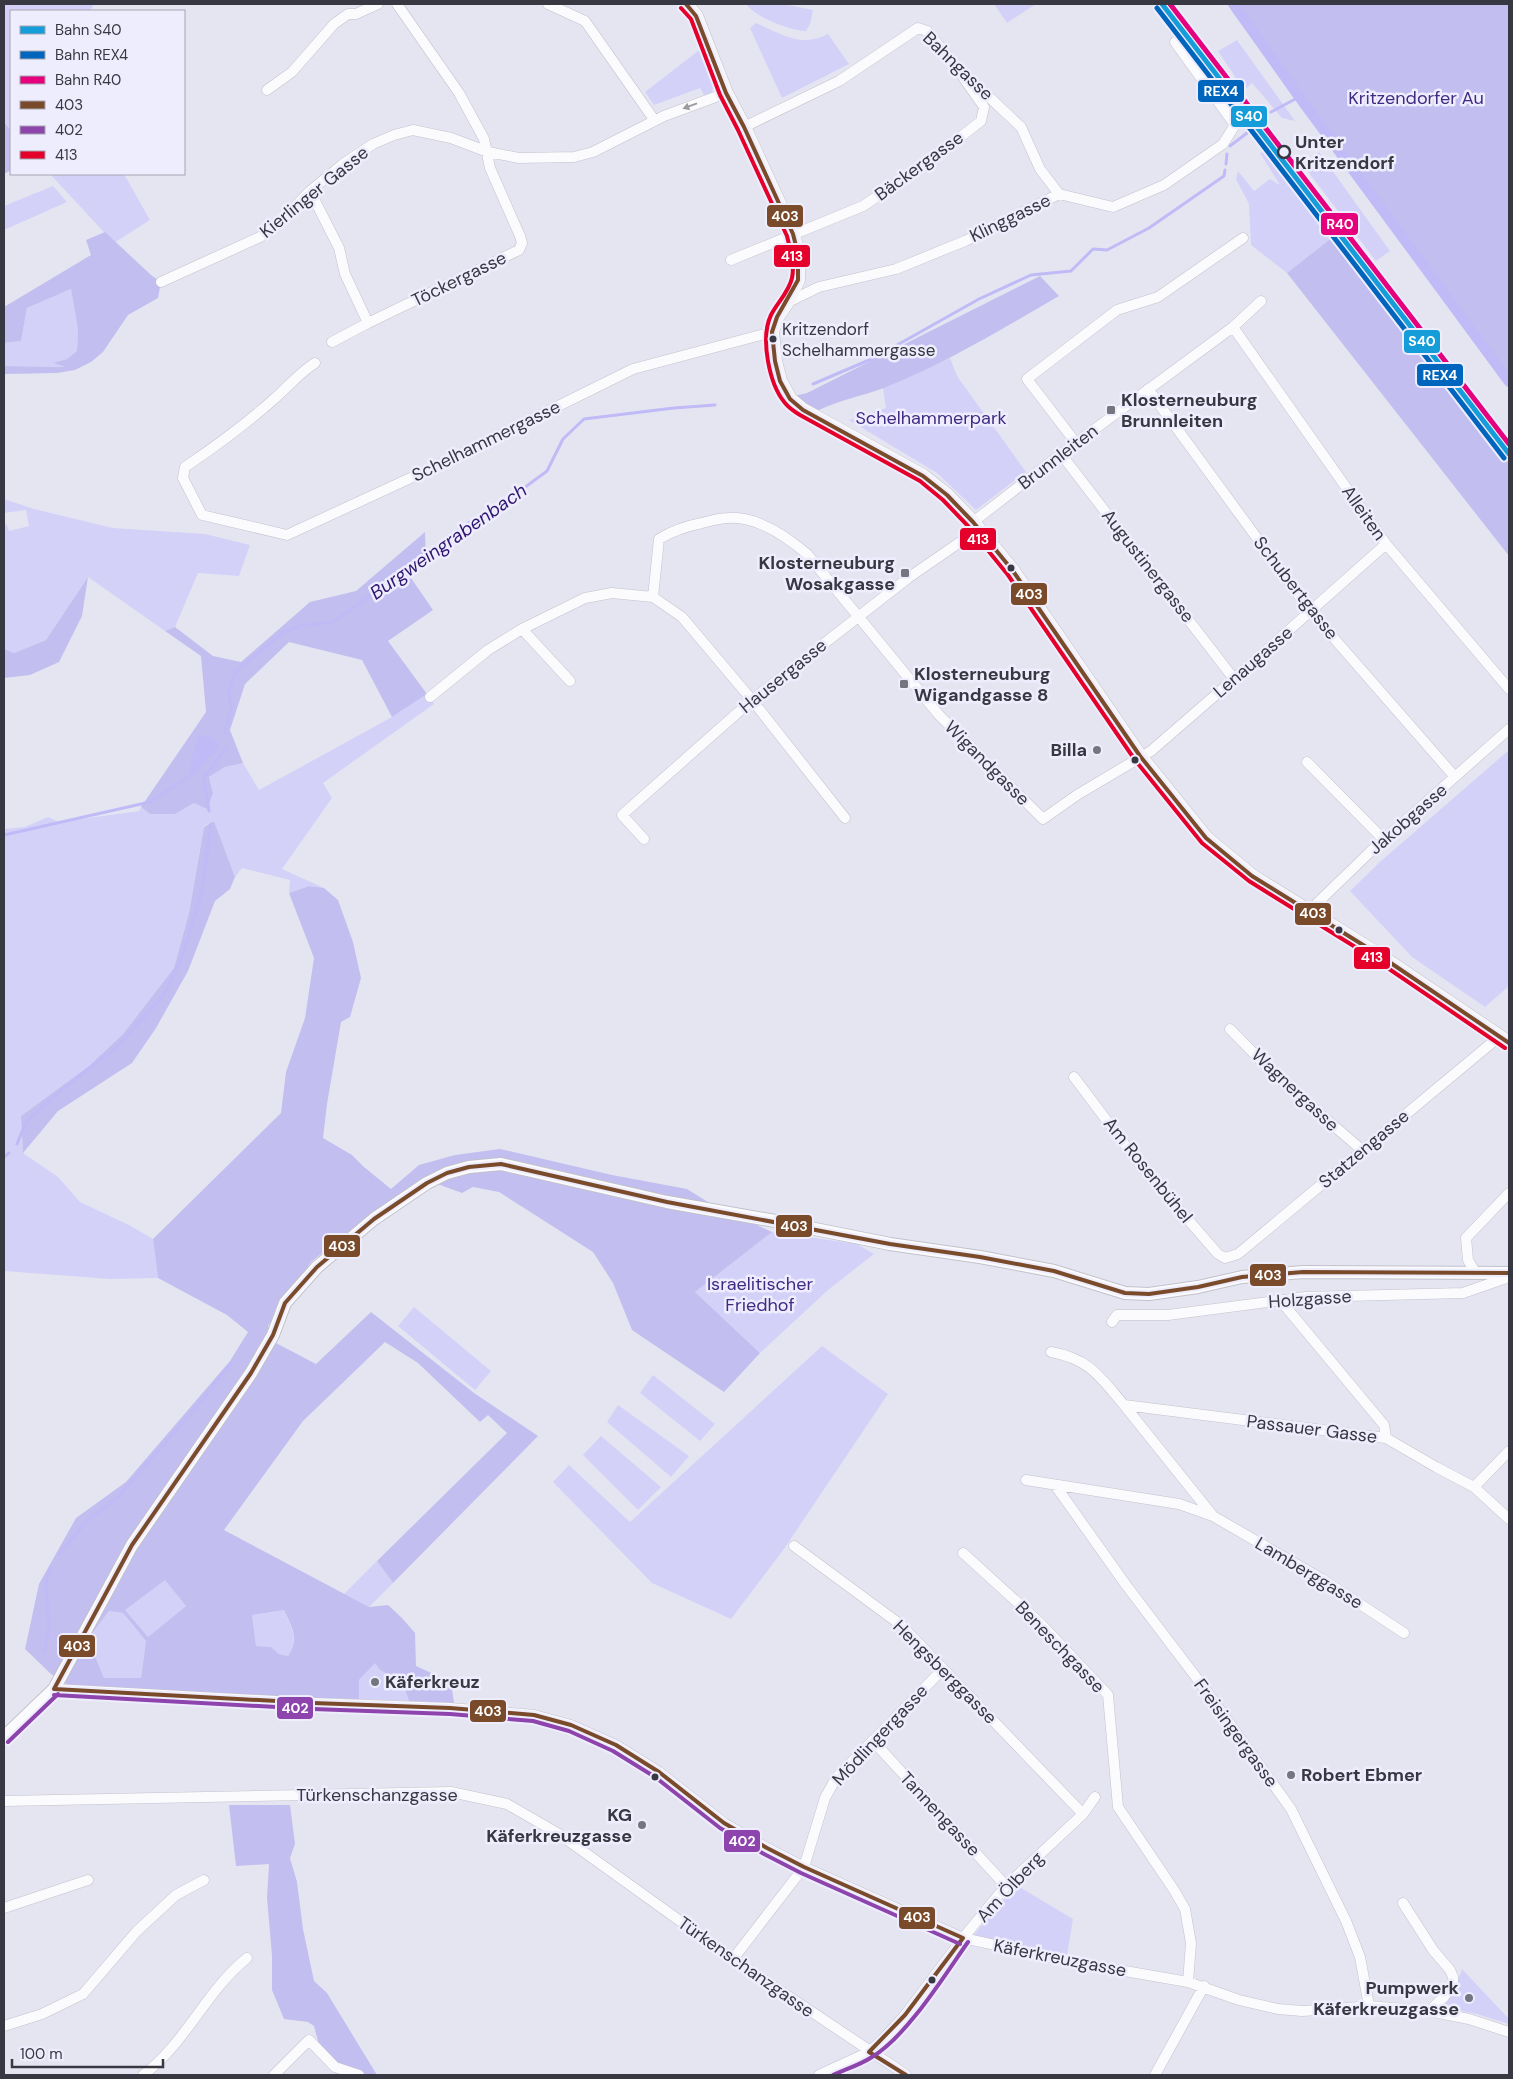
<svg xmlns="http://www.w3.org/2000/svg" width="1513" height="2079" font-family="'DM Sans',sans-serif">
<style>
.green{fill:#d4d1f9}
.forest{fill:#c2beef;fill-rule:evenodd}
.water{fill:#c0baf6}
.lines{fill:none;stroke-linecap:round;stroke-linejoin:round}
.stream{stroke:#c0baf6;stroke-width:3}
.canal{stroke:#c0baf6;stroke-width:10}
.minor-casing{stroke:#c2c2cd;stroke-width:11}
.tertiary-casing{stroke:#c2c2cd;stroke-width:14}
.secondary-casing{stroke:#c2c2cd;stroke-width:15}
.minor{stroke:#fbfbfd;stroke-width:10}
.tertiary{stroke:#fbfbfd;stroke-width:12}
.secondary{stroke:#f6f6fa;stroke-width:14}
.bus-1-casing{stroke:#eeedfd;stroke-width:8}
.bus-2-casing{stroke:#eeedfd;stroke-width:8}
.bus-3-casing{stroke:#eeedfd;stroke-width:8}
.bus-1{stroke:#7a4b2a;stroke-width:4}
.bus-2{stroke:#8e44ad;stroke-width:4}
.bus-3{stroke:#e4002b;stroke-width:4}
.rail-1-casing{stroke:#eeedfd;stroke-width:9}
.rail-2-casing{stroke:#eeedfd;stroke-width:9}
.rail-3-casing{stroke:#eeedfd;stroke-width:9}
.rail-1{stroke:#159dd9;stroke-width:5}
.rail-2{stroke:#0065bd;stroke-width:5}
.rail-3{stroke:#e5007d;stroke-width:5}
.oneway{fill:#9a9aa0}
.stop-dot{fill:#eeedfd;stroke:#383842;stroke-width:2.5}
.bus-dot{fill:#383842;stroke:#eeedfd;stroke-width:2}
.poi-dot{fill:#757580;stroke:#eeedfd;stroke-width:2}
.labels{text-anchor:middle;stroke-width:5;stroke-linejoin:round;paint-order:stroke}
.bus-label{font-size:17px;fill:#383842;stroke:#eeedfd;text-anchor:start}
.street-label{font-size:18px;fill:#383842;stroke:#eeedfd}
.park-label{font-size:18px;fill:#402a83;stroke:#eeedfd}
.stop-label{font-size:18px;font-weight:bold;fill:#383842;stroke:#eeedfd;text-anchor:start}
.poi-label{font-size:18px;font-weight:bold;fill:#383842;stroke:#eeedfd;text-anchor:start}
.water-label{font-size:19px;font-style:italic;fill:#311771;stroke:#eeedfd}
.line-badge{stroke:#eeedfd;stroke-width:2}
.badge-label{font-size:14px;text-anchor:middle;font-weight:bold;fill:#fff}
</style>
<rect width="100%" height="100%" fill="#e5e5f2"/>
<path class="green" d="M4,4H94L90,11H11V131L4,122Z
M746,4H783L813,10L810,24L806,31C790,31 755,17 746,4Z
M994,4H1036L1007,23Z
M1181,4L1218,51L1237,40L1295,121L1282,118L1252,83L1244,90L1218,51Z
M756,23C782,34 801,48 828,34L849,64L782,98L750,28Z
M702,48L716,83L711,93L704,95L700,88L654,105L645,92Z
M1264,151L1334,236L1287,273L1251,245L1249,204L1236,179L1238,171L1254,191L1270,179L1280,185L1260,153Z
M1319,152L1390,251L1376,261L1303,165Z
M50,174H124L150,220L114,243Z
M53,186L67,202L4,230V206Z
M71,289L78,330L77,351L67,359L54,363L69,367L4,366V343L21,341L27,308Z
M950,358L957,376L1026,472L976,510L937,473L849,420L886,408L883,388Z
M4,499L34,509L113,528L205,534L250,545L239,576L198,573L175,627L165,631L88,577L46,640L14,653L4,649V524L7,525L9,531L29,526L26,510L4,513Z
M427,694L434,704L323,783L332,798L282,869L324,888L309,886L289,893L290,880L242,868L235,877L214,821L204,826L189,913L174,968L123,1034L89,1066L21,1116L23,1153L58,1177L80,1202L129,1225L153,1239L158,1278L110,1279L4,1271V829L25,827L48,817L59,822L139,811L141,807L150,814H174L213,793L209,777L225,767L243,763L259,790L392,717Z
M1509,750V986L1485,1007L1412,957L1350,891L1381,861Z
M772,1232L857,1244L874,1254L828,1290L760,1353L695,1292Z
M414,1307L491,1371L475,1390L398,1326Z
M822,1346L888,1394L784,1549L731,1619L652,1583L553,1482L569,1465L630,1522Z
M653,1375L715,1424L700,1441L640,1393Z
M618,1405L689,1456L671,1477L607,1422Z
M601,1436L661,1487L638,1510L583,1455Z
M377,1561L393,1583L369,1607L344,1594Z
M165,1579L186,1606L147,1638L124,1610Z
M284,1610C291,1628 300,1638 288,1656L279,1654L271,1647L256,1646L252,1615Z
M109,1611L123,1613L146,1641L141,1678H104L88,1639Z
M375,1662L380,1670L403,1683L409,1701L359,1699V1680Z
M1016,1885L1073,1919L1067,1955L973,1936Z
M1462,1969L1509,2019V2024L1477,2014L1446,2008L1443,2004L1454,1991Z"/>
<path class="forest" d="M1228,4H1509V379Z
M4,122L11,131V170L4,174Z
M105,232L151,275L161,282L158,298L128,315L103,352L91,362L75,370L57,373L4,374V366L66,367L53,363L67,359L77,351L78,330L71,289L27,308L21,341L4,343V307L91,255L86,240Z
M1334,236L1509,463V556L1287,273Z
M1040,276L1059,296C1002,329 945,364 884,388C862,396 840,400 819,410L807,407L794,396L807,393Z
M425,532L426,561L411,578L433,610L388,641L427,694L392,717L362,660L289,642L245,684L230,730L243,763L225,767L209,777L213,793L207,809L194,803L175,814H150L141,807L206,712L201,656L165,631L175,627L213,656L241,662L310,602L356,591Z
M88,577L82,616L59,662L30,675L4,678V649L14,653L46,640Z
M214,821L235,877L230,889L215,901L188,971L156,1028L132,1063L58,1111L23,1153L21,1116L89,1066L123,1034L174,968L189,913L204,827Z
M309,886L324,888L338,900L353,942L361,978L350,1017L341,1022L327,1104L323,1138L352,1155L364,1167L391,1189L419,1165L455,1155L500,1149L612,1175L687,1189L711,1204L772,1232L695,1292L760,1353L724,1392L632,1330L613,1283L593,1252L499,1192L473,1187L462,1193L424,1179L342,1237L311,1262L268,1326L276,1343L316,1364L371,1312L474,1393L538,1436L393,1583L377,1561L507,1433L488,1415L480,1422L418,1363L385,1342L303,1421L224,1530L369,1607L388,1605L402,1618L415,1633L416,1666L451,1682L454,1703L409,1701L403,1683L380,1670L375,1663L359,1680V1699L295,1698L69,1686L51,1674L25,1649L39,1584L76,1518L126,1482L230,1361L248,1332L227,1315L158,1278L153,1239L281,1113L286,1072L305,1018L314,958L289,893ZM165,1580L186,1606L148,1637L125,1610ZM284,1610C292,1628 300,1638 288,1656L279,1654L271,1647L256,1646L252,1615ZM109,1611L123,1613L146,1641L141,1678H104L88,1639Z
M229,1805H290L295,1844L290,1858L297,1882L303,1929L314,1981L327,1993L377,2075H343L321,2052L314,2026L308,2022L284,2019L272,1990V1956L267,1898L269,1864L236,1866Z"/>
<path class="water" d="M199,735C208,735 215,737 219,746L214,755L208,758L196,774L190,772L192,758Z"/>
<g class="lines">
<path class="stream" d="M1271,112L1299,97
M1230,146L1251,130
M1226,164L1227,154
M813,384L874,358L979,299L1031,275L1071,271L1093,249L1107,250L1149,228L1224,176L1225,170
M225,733L231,710L229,690L236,671L284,632L300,626L333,622L408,569L465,525L513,496L547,471L563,439L584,419L674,408L715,405
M209,811L204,777L226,748
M4,835L150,802L195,772
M17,1144L26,1122L66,1086L117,1047L163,996L183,955L202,891L211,824
M4,1157L9,1153
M59,1554L88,1520L118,1497L204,1398L221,1375L232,1363
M44,1652L49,1630L46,1582L51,1567"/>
<path class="canal" d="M1233,4L1299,97L1509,382"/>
<defs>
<path id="minor" d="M548,4L585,21L655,121
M267,90L292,72L334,24L348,14H356L378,4
M744,127L839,81L918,28L927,31L954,64L1021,127L1040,169L1059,194
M310,191L339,248L345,274L368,323
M731,260L863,206L931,160L981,121L984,107L963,77
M161,282L260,237L283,219L310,191L343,164L373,144L394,135L413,130L451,138L488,152L519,158L574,157L593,152L664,116L726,93
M786,303L819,287L896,269L965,241L1059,194L1113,207L1164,185L1223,144L1235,125L1175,42
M1233,327L1386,544L1509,689
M332,342L368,323L519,250L522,243L520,236L490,168L484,139L459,93L397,4
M315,363C299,373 288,387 274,399C246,424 216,446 185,467L183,478L202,515L287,535L443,463L633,369L772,332
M1148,389L1311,612L1455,777
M1076,443L1027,379L1117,310L1158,297L1243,238
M1061,454L1234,679
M973,522L1061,454L1233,327L1261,301
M653,597L659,539C672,531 687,526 702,523C710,521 719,518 728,518C757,516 786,536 807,554L939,715L1043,819L1077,795L1151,751L1234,679L1386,544
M522,629L570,681
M430,697L488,650L522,629L585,598L612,593L653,597L682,617L752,700L845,818
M1307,762L1384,840
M644,839L622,815L752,700L908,578L979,529
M1309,911L1371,851L1509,729
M1230,1029L1277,1077L1362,1150
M1074,1077L1138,1162L1218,1254L1225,1258L1238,1254L1500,1036
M1475,1272L1468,1260L1466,1238L1509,1193
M1112,1322L1117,1315H1168L1306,1297L1463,1293L1509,1277
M1051,1352C1090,1359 1100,1377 1124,1405L1386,1438L1384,1425L1280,1300
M1386,1438L1436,1467L1474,1487L1509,1519
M1026,1480L1179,1504L1213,1516L1124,1405
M1055,1485L1126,1585L1205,1689L1291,1809L1346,1921L1360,1957L1369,2006
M1474,1487L1509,1451
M1213,1516L1322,1579L1404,1633
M794,1546L901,1625L1083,1814
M963,1553L1039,1622L1108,1695L1118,1807L1174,1890L1185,1909L1191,1943L1188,1982
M54,1689L313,1703L450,1708L534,1715L571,1725L616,1745L659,1772L724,1823L767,1848L804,1867L963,1938L1073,1962L1188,1982L1239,2000L1278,2009L1302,2011L1337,2009L1369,2006L1429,2011L1469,2019L1509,2032
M873,1741L1006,1886
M4,1801L451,1792L507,1804L559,1834L733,1959L906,2075
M1403,1903L1433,1950L1450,1970L1453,1977V1984L1444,1997L1429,2011
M4,1908L88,1880
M733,1959L804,1867L825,1798L836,1778L943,1669
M4,2026L42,2014L83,1994L137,1931L176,1895L204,1880
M143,2075C186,2043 206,1991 247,1958
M274,2075L309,2040L335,2067L359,2075
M819,2075L869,2052L884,2038L905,2015L963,1938L1006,1886L1083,1814L1095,1797
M1155,2075L1204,1986"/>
<path id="tertiary" d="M4,1737L54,1689L132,1545L251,1373L273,1335L285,1303L317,1267L374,1219L427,1183L447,1173L469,1167L501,1164L667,1202L775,1221L890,1244L980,1257L1054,1271L1125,1293L1149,1294L1198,1287L1242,1277L1303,1272L1509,1273"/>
<path id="secondary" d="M686,4L696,16L726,93L744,127L793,234L798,254V280L786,304L777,317L772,332L775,361L780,381L790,399L803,410L923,476L947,495L973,522L1013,571L1140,756L1206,838L1252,876L1376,953L1509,1043"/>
</defs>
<use href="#minor" class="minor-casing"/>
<use href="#tertiary" class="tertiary-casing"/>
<use href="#secondary" class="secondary-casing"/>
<use href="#minor" class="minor"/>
<use href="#tertiary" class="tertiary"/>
<use href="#secondary" class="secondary"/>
<defs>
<path id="bus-1" d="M686,4L696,16L726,93L744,127L793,234L798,254V280L777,317L772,332L775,361L780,381L790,399L803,410L923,476L947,495L973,522L1013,571L1140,756L1206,838L1252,876L1376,953L1509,1043
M906,2075L869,2052L905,2015L963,1938L804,1867L767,1848L724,1823L659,1772L616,1745L571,1725L534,1715L450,1708L313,1703L54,1689L132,1545L251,1373L273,1335L285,1303L317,1267L374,1219L427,1183L447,1173L469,1167L501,1164L667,1202L890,1244L980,1257L1054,1271L1125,1293L1149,1294L1198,1287L1242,1277L1303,1272L1509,1273"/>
<path id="bus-2" d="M54,1695L313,1709L450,1714L533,1721L569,1731L613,1751L655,1777L720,1828L764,1854L801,1873L960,1944
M8,1742L58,1694
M833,2075C846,2069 860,2065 872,2057C907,2036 944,1976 968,1942"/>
<path id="bus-3" d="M681,8L691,19L720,95L738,130L787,236C790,249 795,264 792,278C789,292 777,303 771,315C760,338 769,384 785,403C789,408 795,412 800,415L920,481L943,500L968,526L1008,575L1135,760L1202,843L1249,881L1373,958L1505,1048"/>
</defs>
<use href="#bus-1" class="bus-1-casing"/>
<use href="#bus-2" class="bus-2-casing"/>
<use href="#bus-3" class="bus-3-casing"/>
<use href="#bus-1" class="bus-1"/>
<use href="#bus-2" class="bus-2"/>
<use href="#bus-3" class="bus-3"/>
<defs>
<path id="rail-1" d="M1162,4L1509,454"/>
<path id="rail-2" d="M1157,8L1504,458"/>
<path id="rail-3" d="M1170,4L1509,444"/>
</defs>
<use href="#rail-1" class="rail-1-casing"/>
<use href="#rail-2" class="rail-2-casing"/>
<use href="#rail-3" class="rail-3-casing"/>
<use href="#rail-1" class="rail-1"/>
<use href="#rail-2" class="rail-2"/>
<use href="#rail-3" class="rail-3"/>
</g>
<defs><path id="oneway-solid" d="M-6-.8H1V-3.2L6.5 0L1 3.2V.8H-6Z" transform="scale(1.25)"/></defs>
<use class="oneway" href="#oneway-solid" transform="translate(690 106) rotate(160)"/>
<circle class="stop-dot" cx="1284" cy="152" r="6"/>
<g class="bus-dot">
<circle cx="773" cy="339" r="4.5"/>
<circle cx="1011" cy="568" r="4.5"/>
<circle cx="1135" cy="760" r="4.5"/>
<circle cx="1339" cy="930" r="4.5"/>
<circle cx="655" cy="1777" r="4.5"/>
<circle cx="932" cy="1980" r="4.5"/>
</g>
<g class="poi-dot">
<rect x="1106" y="405" width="10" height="10" rx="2.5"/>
<rect x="900" y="568" width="10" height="10" rx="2.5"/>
<rect x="899" y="679" width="10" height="10" rx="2.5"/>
<circle cx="1097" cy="750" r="5"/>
<circle cx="375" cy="1682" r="5"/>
<circle cx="1291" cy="1775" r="5"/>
<circle cx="642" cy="1825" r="5"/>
<circle cx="1469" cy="1998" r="5"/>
</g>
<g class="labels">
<g class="bus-label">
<text x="782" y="335">Kritzendorf<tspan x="782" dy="21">Schelhammergasse</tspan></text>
</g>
<g class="street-label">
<text transform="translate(958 66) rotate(44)" y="6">Bahngasse</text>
<text transform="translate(919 166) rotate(-36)" y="6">Bäckergasse</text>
<text transform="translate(314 192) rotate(-39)" y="6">Kierlinger Gasse</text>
<text transform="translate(1010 218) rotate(-26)" y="6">Klinggasse</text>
<text transform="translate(459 279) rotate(-26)" y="6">Töckergasse</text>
<text transform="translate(486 441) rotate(-26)" y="6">Schelhammergasse</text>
<text transform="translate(1058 457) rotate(-37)" y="6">Brunnleiten</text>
<text transform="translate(1364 513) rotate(55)" y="6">Alleiten</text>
<text transform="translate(1148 566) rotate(52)" y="6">Augustinergasse</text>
<text transform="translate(1296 588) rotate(52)" y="6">Schubertgasse</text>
<text transform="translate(1253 662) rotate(-41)" y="6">Lenaugasse</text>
<text transform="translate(783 676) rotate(-39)" y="6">Hausergasse</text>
<text transform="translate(987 763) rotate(45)" y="6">Wigandgasse</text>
<text transform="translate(1408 819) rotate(-41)" y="6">Jakobgasse</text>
<text transform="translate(1295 1090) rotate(43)" y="6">Wagnergasse</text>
<text transform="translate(1364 1149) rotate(-40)" y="6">Statzengasse</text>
<text transform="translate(1148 1170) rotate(51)" y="6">Am Rosenbühel</text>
<text transform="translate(1310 1299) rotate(-4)" y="6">Holzgasse</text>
<text transform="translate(1312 1429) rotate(7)" y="6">Passauer Gasse</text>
<text transform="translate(1309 1573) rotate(31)" y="6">Lamberggasse</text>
<text transform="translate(1060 1647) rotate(46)" y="6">Beneschgasse</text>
<text transform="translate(945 1672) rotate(45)" y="6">Hengsberggasse</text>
<text transform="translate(1236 1733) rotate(54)" y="6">Freisingergasse</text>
<text transform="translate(880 1735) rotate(-47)" y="6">Mödlingergasse</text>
<text x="377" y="1801">Türkenschanzgasse</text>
<text transform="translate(940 1814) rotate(47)" y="6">Tannengasse</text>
<text transform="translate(1010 1887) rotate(-47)" y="6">Am Ölberg</text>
<text transform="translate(1060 1958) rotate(11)" y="6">Käferkreuzgasse</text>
<text transform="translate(746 1967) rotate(35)" y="6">Türkenschanzgasse</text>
</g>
<g class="park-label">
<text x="1416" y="104">Kritzendorfer Au</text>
<text x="931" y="424">Schelhammerpark</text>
<text x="760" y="1290">Israelitischer<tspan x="760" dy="21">Friedhof</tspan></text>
</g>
<g class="stop-label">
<text x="1295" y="148">Unter<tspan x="1295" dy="21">Kritzendorf</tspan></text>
</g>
<g class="poi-label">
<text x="1121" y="406">Klosterneuburg<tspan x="1121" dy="21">Brunnleiten</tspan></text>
<text x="895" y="569" text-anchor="end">Klosterneuburg<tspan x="895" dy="21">Wosakgasse</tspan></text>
<text x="914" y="680">Klosterneuburg<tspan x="914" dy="21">Wigandgasse 8</tspan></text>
<text x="1087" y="756" text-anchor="end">Billa</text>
<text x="385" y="1688">Käferkreuz</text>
<text x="1301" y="1781">Robert Ebmer</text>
<text x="632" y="1821" text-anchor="end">KG<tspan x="632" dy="21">Käferkreuzgasse</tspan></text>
<text x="1459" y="1994" text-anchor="end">Pumpwerk<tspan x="1459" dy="21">Käferkreuzgasse</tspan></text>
</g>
<g class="water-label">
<text transform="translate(448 541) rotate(-35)" y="7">Burgweingrabenbach</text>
</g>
</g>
<g class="line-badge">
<rect x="1197" y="79" width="48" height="24" rx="5" fill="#0065bd"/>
<rect x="1230" y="105" width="38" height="23" rx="5" fill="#159dd9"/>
<rect x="766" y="204" width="38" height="24" rx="5" fill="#7a4b2a"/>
<rect x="1320" y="212" width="39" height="24" rx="5" fill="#e5007d"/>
<rect x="773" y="244" width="38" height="24" rx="5" fill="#e4002b"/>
<rect x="1403" y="329" width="38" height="25" rx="5" fill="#159dd9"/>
<rect x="1416" y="363" width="48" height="24" rx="5" fill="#0065bd"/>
<rect x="959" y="527" width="38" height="24" rx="5" fill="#e4002b"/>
<rect x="1010" y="582" width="38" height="24" rx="5" fill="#7a4b2a"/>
<rect x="1294" y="902" width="38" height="24" rx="5" fill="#7a4b2a"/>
<rect x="1353" y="946" width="38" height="24" rx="5" fill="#e4002b"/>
<rect x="775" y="1214" width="38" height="24" rx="5" fill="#7a4b2a"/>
<rect x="323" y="1234" width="38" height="24" rx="5" fill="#7a4b2a"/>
<rect x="1249" y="1263" width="38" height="24" rx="5" fill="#7a4b2a"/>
<rect x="58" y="1634" width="38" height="24" rx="5" fill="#7a4b2a"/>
<rect x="276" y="1696" width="38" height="24" rx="5" fill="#8e44ad"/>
<rect x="469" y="1699" width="38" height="24" rx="5" fill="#7a4b2a"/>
<rect x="723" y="1829" width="38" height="24" rx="5" fill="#8e44ad"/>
<rect x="898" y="1906" width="38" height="24" rx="5" fill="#7a4b2a"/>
</g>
<g class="badge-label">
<text x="1221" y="96">REX4</text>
<text x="1249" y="121">S40</text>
<text x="785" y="221">403</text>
<text x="1340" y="229">R40</text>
<text x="792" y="261">413</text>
<text x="1422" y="346">S40</text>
<text x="1440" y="380">REX4</text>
<text x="978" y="544">413</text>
<text x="1029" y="599">403</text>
<text x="1313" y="918">403</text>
<text x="1372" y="962">413</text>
<text x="794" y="1231">403</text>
<text x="342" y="1251">403</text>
<text x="1268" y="1280">403</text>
<text x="77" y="1651">403</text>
<text x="295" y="1713">402</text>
<text x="488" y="1716">403</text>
<text x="742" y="1846">402</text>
<text x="917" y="1922">403</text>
</g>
<rect width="1513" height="2079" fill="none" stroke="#383842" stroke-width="10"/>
<rect x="10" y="10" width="175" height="165" fill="#eeedfd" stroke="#a5a5b2"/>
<rect x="20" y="26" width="25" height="8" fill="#159dd9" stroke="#a5a5b2"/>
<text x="55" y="35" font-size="15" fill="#383842">Bahn S40</text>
<rect x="20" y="51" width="25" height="8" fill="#0065bd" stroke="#a5a5b2"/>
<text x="55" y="60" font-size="15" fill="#383842">Bahn REX4</text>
<rect x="20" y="76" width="25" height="8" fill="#e5007d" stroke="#a5a5b2"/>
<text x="55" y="85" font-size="15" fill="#383842">Bahn R40</text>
<rect x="20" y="101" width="25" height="8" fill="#7a4b2a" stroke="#a5a5b2"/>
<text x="55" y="110" font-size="15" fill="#383842">403</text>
<rect x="20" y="126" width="25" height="8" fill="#8e44ad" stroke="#a5a5b2"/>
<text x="55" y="135" font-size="15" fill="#383842">402</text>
<rect x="20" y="151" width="25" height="8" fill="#e4002b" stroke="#a5a5b2"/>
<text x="55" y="160" font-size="15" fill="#383842">413</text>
<path d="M12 2059v8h151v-8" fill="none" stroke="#383842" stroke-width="2.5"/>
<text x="20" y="2059" font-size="15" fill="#383842" stroke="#eeedfd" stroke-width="4" paint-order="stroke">100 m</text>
</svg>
